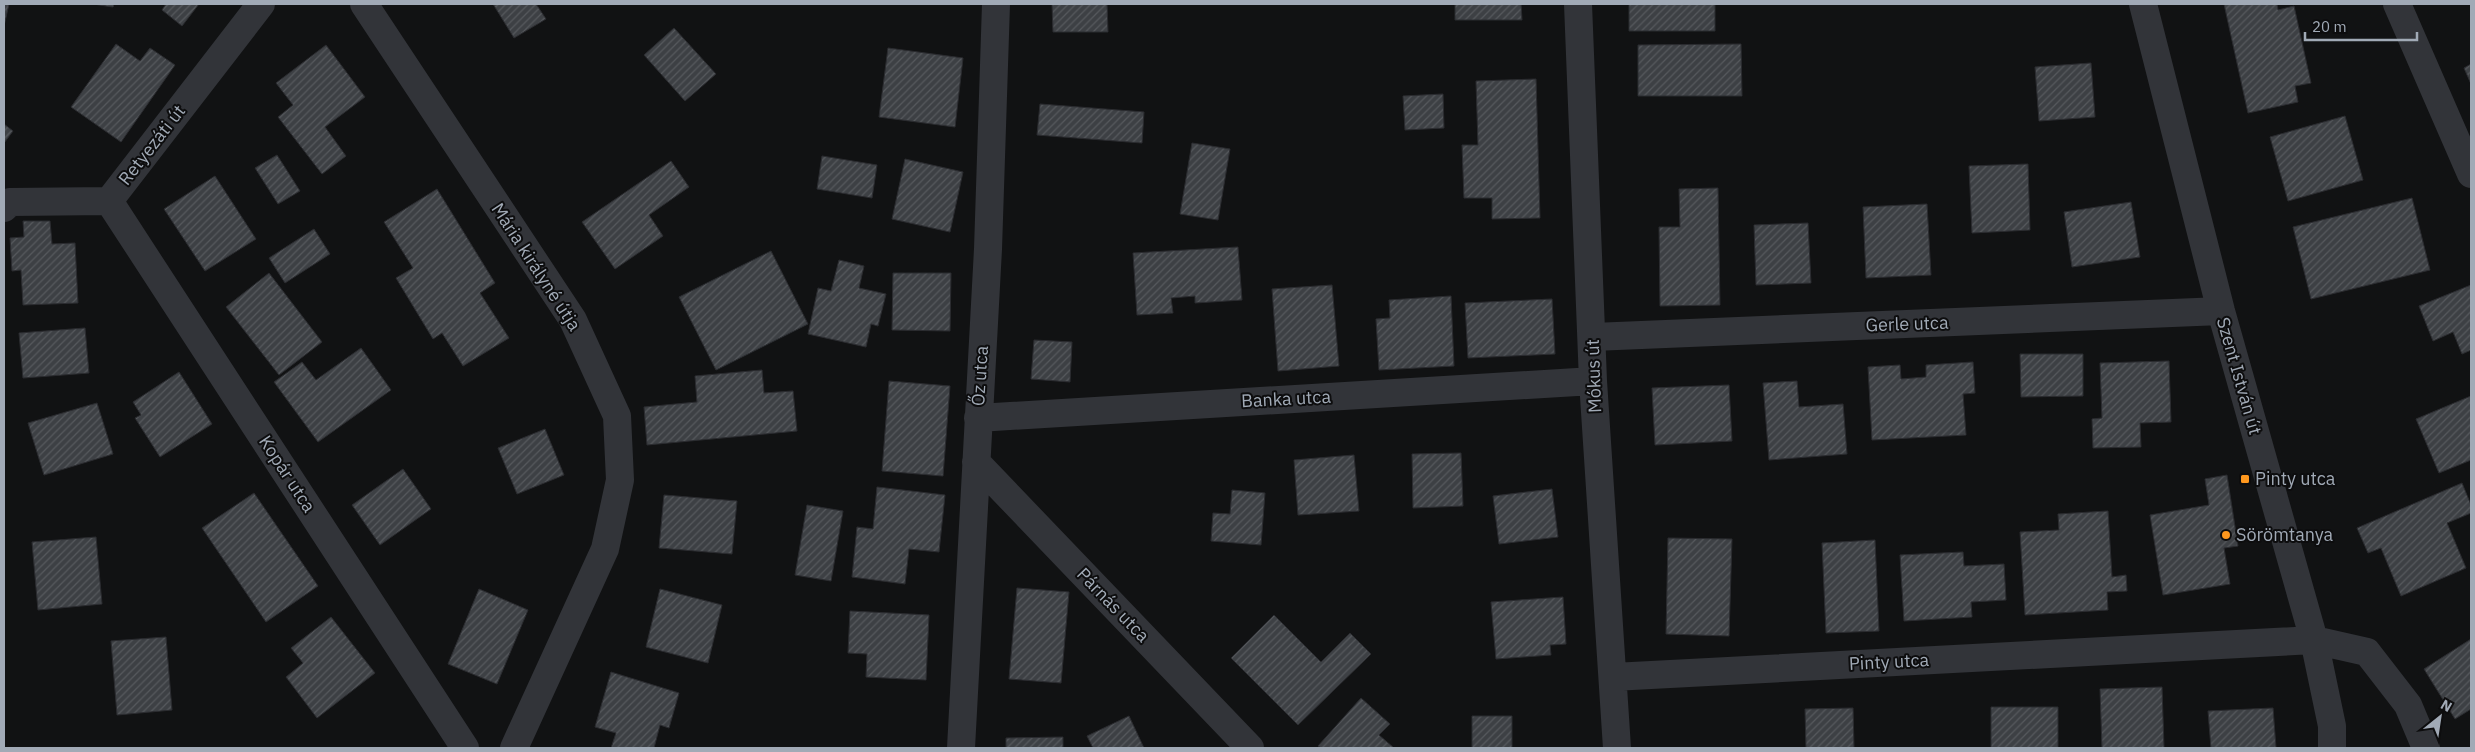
<svg xmlns="http://www.w3.org/2000/svg" width="2475" height="752" font-family="'IBM Plex Sans',sans-serif">
<style>
.building{fill:url(#building-hatch);stroke:#2b2c30}
.lines{fill:none;stroke-linecap:round;stroke-linejoin:round}
.minor{stroke:#323439;stroke-width:28}
.poi-dot{fill:#ff981e;stroke:#0d0d0e;stroke-width:2}
.labels{text-anchor:middle;stroke-width:4;stroke-linejoin:round;paint-order:stroke}
.street-label{font-size:18px;fill:#a1aab6;stroke:#0d0d0e}
.poi-label{font-size:18px;fill:#a1aab6;stroke:#0d0d0e;text-anchor:start}
</style>
<defs>
<pattern id="building-hatch" width="6" height="6" patternUnits="userSpaceOnUse" patternTransform="scale(1.25)"><rect width="6" height="6" fill="#3d4044"/><path d="M-1 1l2-2M0 6l6-6M5 7l2-2" fill="none" stroke="#56595d"/></pattern>
</defs>
<rect width="100%" height="100%" fill="#111213"/>
<path class="building" d="M4,4H9L4,26Z
M93,4H114L113,7Z
M166,4H199L182,26L162,10Z
M493,4H536L546,19L514,38Z
M1052,4H1107L1108,32H1053Z
M1455,4H1521L1522,20H1455Z
M1629,4H1715V31H1629Z
M2224,4H2277L2278,10L2294,6L2311,83L2295,86L2298,102L2248,113Z
M674,28L716,74L685,101L644,55Z
M116,44L140,61L150,48L175,65L121,142L71,107Z
M1741,44L1742,96H1638V45Z
M326,45L365,97L325,127L346,156L322,174L278,117L293,105L276,83Z
M888,48L963,58L955,127L879,117Z
M2091,63L2095,117L2039,121L2035,67Z
M2471,64V84L2464,68Z
M1536,79L1540,218L1492,219V198H1464L1462,145H1478L1476,81Z
M1443,94L1444,128L1405,130L1403,96Z
M1040,104L1144,112L1142,143L1037,135Z
M2345,116L2363,180L2288,201L2270,137Z
M4,124L13,131L4,143Z
M1192,143L1230,149L1218,220L1180,214Z
M277,155L300,191L278,204L255,168Z
M822,156L877,165L872,198L817,189Z
M905,159L963,172L950,232L892,219Z
M671,161L689,187L649,215L663,236L615,269L582,222Z
M2028,164L2030,230L1972,233L1969,166Z
M215,176L256,239L205,271L164,209Z
M1718,188L1720,305L1660,306L1659,227H1680L1679,189Z
M437,189L495,283L480,293L509,338L463,366L442,333L433,339L396,278L413,268L384,222Z
M2412,198L2430,270L2311,299L2293,227Z
M2131,202L2140,257L2072,267L2064,212Z
M1927,204L1931,275L1866,278L1863,207Z
M23,221H50L52,244L75,243L78,303L23,305L21,270L12,271L10,238L24,237Z
M1808,223L1811,283L1756,285L1754,225Z
M314,229L330,254L285,283L269,258Z
M1238,247L1242,300L1195,303V296L1171,298L1173,313L1137,315L1133,253Z
M771,251L808,324L716,370L679,297Z
M839,260L864,266L859,288L886,294L878,326L871,324L866,347L808,334L818,288L831,291Z
M269,273L322,342L279,375L226,307Z
M893,273H951L950,331L892,330Z
M1332,285L1339,366L1278,371L1272,289Z
M2471,285V350L2462,354L2453,332L2433,341L2419,306Z
M1451,296L1454,366L1379,370L1376,319L1390,318L1389,300Z
M1552,299L1555,354L1468,358L1465,303Z
M85,328L89,373L23,378L19,333Z
M1034,340L1072,342L1070,382L1031,379Z
M361,348L391,390L318,442L274,382L302,362L316,380Z
M2020,354H2083V396L2021,397Z
M2169,361L2171,422L2140,423L2141,447L2093,448L2092,419L2102,418L2100,363Z
M1973,362L1975,393L1963,394L1966,435L1872,440L1868,367L1900,365L1901,379L1926,377V365Z
M762,370L764,393L793,391L797,431L647,445L644,407L697,402L695,376Z
M179,372L212,424L160,457L135,418L141,415L133,402Z
M889,381L950,386L943,476L882,471Z
M1797,381L1799,407L1843,404L1847,454L1769,460L1763,383Z
M1729,385L1732,441L1655,445L1652,388Z
M2471,396V460L2439,473L2416,419Z
M97,403L113,454L44,475L28,423Z
M545,429L564,475L517,494L498,448Z
M1461,453L1463,506L1413,508L1412,454Z
M1354,455L1359,511L1298,515L1294,460Z
M403,469L431,509L380,545L352,505Z
M2227,475L2238,546L2224,548L2230,584L2163,595L2150,515L2209,505L2205,479Z
M2462,483L2471,505V513L2447,523L2466,568L2401,596L2381,548L2368,553L2357,528Z
M877,487L945,495L939,552L909,549L905,584L852,577L857,527L873,529Z
M1552,489L1558,537L1499,544L1493,496Z
M1232,490L1265,493L1261,545L1211,541L1213,513L1230,514Z
M254,493L318,586L266,622L202,528Z
M664,495L737,501L732,554L659,548Z
M807,505L843,511L831,581L795,575Z
M2108,511L2112,577L2126,575L2127,591L2107,592L2108,610L2025,615L2020,532L2059,530L2058,514Z
M96,537L102,604L38,610L32,542Z
M1668,538L1732,539L1729,636L1666,634Z
M1875,540L1879,631L1826,633L1822,543Z
M1963,552L1964,566L2004,564L2006,600L1971,602L1972,617L1904,621L1900,555Z
M1017,588L1069,592L1061,683L1009,679Z
M479,589L528,610L497,684L448,664Z
M660,589L722,605L708,663L646,647Z
M1563,597L1566,644L1550,645L1551,655L1496,659L1491,602Z
M850,611L929,615L926,680L866,677L867,654L848,653Z
M1274,615L1321,662L1350,633L1371,654L1298,725L1231,658Z
M331,617L375,673L317,718L286,677L303,663L291,648Z
M166,637L172,710L117,715L111,641Z
M2471,639V709L2455,719L2424,669Z
M611,672L679,693L669,728L660,725L654,748H611L616,733L595,727Z
M2162,687L2164,748H2102L2100,689Z
M1361,698L1390,724L1379,735L1394,748H1321L1318,746Z
M1991,707H2058V748H1991Z
M1853,708L1854,748H1806L1805,709Z
M2273,708L2276,748H2211L2208,711Z
M1129,716L1144,748H1093L1087,736Z
M1472,716H1512V748H1472Z
M1063,737V748H1006V738Z"/>
<g class="lines">
<path class="minor" d="M364,4L573,320L617,416L620,480L605,549L514,748
M1578,4L1593,381L1617,748
M2143,4L2221,311L2314,640L2332,726V748
M2397,4L2471,174
M109,201L465,748
M4,208L10,202L109,201L261,4
M1593,337L2221,311
M978,418L1593,381
M976,462L1250,748
M1613,677L2314,640L2367,652L2408,705L2426,748
M961,748L988,249L996,4"/>
</g>
<g class="poi-dot">
<rect x="2240" y="474" width="10" height="10" rx="2.5"/>
<circle cx="2226" cy="535" r="5"/>
</g>
<g class="labels">
<g class="street-label">
<text transform="translate(152 145) rotate(-52)" y="6">Retyezáti út</text>
<text transform="translate(536 267) rotate(57)" y="6">Mária királyné útja</text>
<text transform="translate(1907 324) rotate(-2)" y="6">Gerle utca</text>
<text transform="translate(980 376) rotate(-86)" y="6">Őz utca</text>
<text transform="translate(1594 376) rotate(-92)" y="6">Mókus út</text>
<text transform="translate(2239 376) rotate(74)" y="6">Szent István út</text>
<text transform="translate(1286 399) rotate(-3)" y="6">Banka utca</text>
<text transform="translate(287 474) rotate(57)" y="6">Kopár utca</text>
<text transform="translate(1113 605) rotate(46)" y="6">Párnás utca</text>
<text transform="translate(1889 662) rotate(-3)" y="6">Pinty utca</text>
</g>
<g class="poi-label">
<text x="2255" y="485">Pinty utca</text>
<text x="2236" y="541">Sörömtanya</text>
</g>
</g>
<rect width="2475" height="752" fill="none" stroke="#a1aab6" stroke-width="10"/>
<g transform="translate(2440 717) rotate(30)" stroke="#0d0d0e" stroke-width="4" paint-order="stroke">
<path d="M0-4L9 19L0 12L-9 19Z" fill="#a1aab6"/>
<text y="-8" font-size="14" font-weight="bold" text-anchor="middle" fill="#a1aab6">N</text>
</g>
<path d="M2305 32v8h112v-8" fill="none" stroke="#a1aab6" stroke-width="2.5"/>
<text x="2312" y="32" font-size="15" fill="#a1aab6" stroke="#0d0d0e" stroke-width="4" paint-order="stroke">20 m</text>
</svg>
